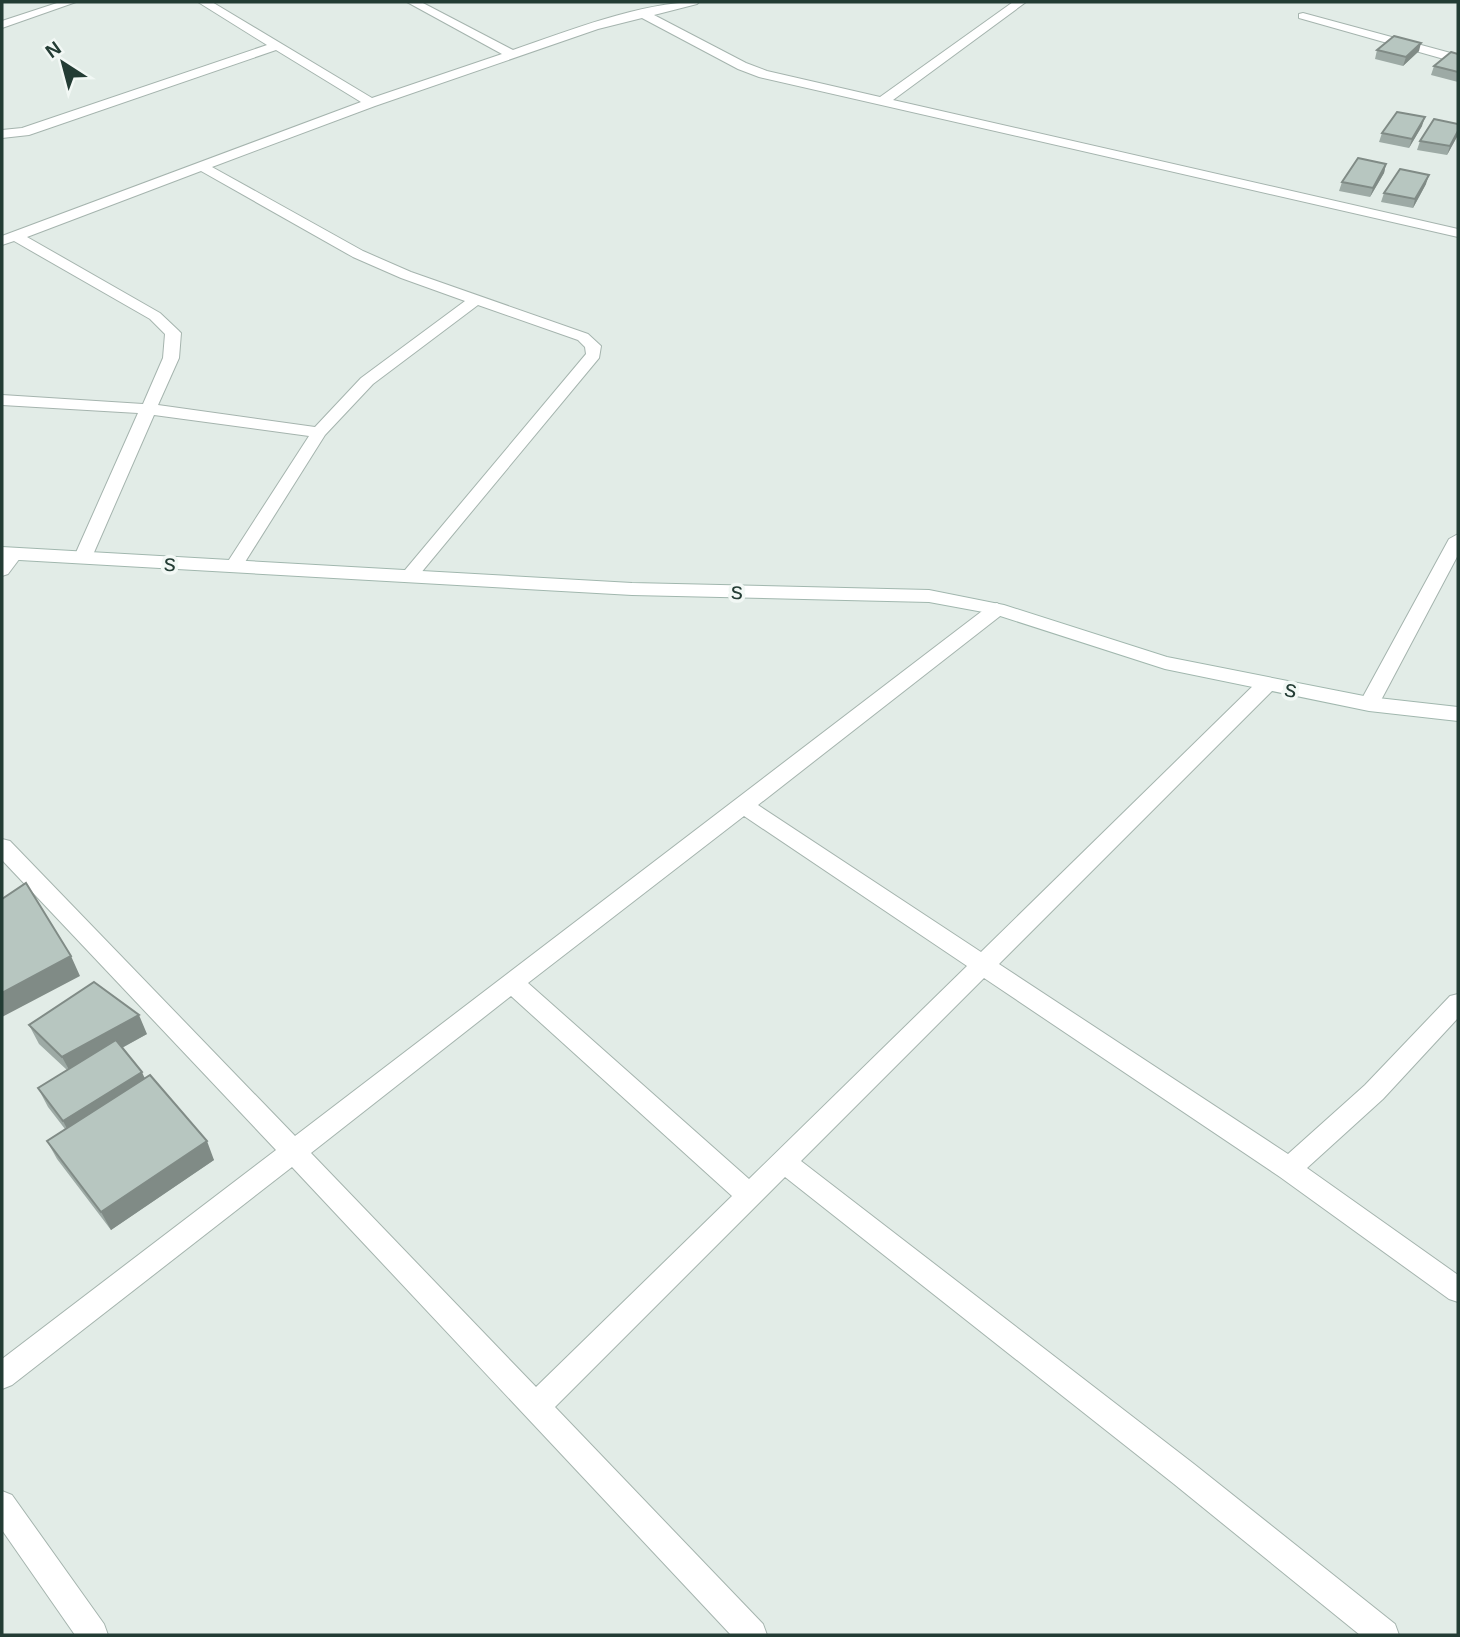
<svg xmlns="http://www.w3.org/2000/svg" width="1460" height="1637" font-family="Arial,sans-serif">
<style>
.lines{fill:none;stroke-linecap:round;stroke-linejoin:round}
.street-casing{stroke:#a5b4ae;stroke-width:2}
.secondary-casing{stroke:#a1b7ae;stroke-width:2}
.street{fill:#fff;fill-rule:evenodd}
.secondary{fill:#fff;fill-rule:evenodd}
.wall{fill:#9daaa5}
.shaded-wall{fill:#808b86}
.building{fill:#b7c6c0;stroke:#808b86;stroke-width:2}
.labels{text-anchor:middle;stroke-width:7;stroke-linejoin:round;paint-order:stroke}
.street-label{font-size:24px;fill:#233c34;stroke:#f2f8f5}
</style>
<rect width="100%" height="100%" fill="#e2ece7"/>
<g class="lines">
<defs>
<path id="street" d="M60,2H76L2,28V21Z
M198,2H212L372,98L502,54L407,2H421L513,50C568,31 641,2 699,2L697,4L654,15L746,63L767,71L880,97L1013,2H1026L893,100L1458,229V237L759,77L738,69L642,18L598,29L375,106L212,167L363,251L411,272L588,334L601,346L599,358L415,580L409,582L400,576L586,354L585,347L578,340L478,305L373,384L325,435L240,570L234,572L225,566L309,436L154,415L92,557L83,563L74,557L138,413L2,405V395L143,404L163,358L165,334L150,319L14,241L2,245V236L361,102L276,50L29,135L2,138V130L22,128L267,45ZM201,171L353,257L401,278L465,301L361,378L315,427L158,405L179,358L181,333L178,330L160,313L27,237Z
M1303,13L1458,55V63L1299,18V14Z
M1458,534V555L1379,704L1376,709H1362L1359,704L1449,539Z
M14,548L23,554L8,574L2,576C2,563 0,552 14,548Z
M997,603L1006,609L1004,613L758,805L981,952L1260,679H1274L1277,684L1274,689L999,964L1288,1154L1365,1085L1450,996L1458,994V1018L1383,1099L1307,1168L1458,1275V1302L1449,1299L1280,1177L984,978L801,1161L1194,1464L1395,1624L1399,1635H1360L1174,1484L785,1177L555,1407L763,1624L767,1635H731L292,1167L12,1385L2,1389V1359L276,1150L2,860V839L10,841L295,1136L990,605ZM744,816L967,966L749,1179L528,983ZM511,996L732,1196L536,1387L311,1153Z
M2,1491L12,1495L104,1624L108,1635H75L2,1530Z"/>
<path id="secondary" d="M2,547L632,583L929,590L1004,605L1167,657L1369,697L1458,707V721L1369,711L1165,669L994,614L929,602L632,595L2,559Z"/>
</defs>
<use href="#street" class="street-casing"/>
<use href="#secondary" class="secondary-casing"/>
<use href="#street" class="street"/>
<use href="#secondary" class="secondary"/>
</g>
<path class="wall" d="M1377,50L1419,51L1403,66L1375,59Z
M1458,54V82L1431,75L1434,66Z
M1458,124V135L1447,155L1417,150L1420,141Z
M1422,126L1409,148L1379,142L1382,133Z
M1386,164L1384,173L1370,197L1339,191L1342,182Z
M1426,184L1413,208L1381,202L1384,193Z
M29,1025L147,1034L122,1048L145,1078L214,1160L111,1230L57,1159L47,1141L65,1129L48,1107L38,1088L67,1070L39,1044Z"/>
<path class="shaded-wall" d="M1421,43L1419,51L1403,66L1406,57Z
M1425,117L1422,126L1409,148L1412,139Z
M1458,131V135L1447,155L1450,146Z
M1386,164L1384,173L1370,197L1373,188Z
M1429,175L1426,184L1413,208L1415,199Z
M71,956L80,976L2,1017V993Z
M139,1015L147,1034L72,1075L62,1057Z
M142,1072L150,1091L73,1140L63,1121Z
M207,1141L214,1160L111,1230L101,1212Z"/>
<path class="building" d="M1394,36L1421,43L1406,57L1377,50Z
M1451,52L1458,54V72L1434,66Z
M1397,112L1425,117L1412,139L1382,133Z
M1434,119L1458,124V131L1450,146L1420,141Z
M1358,158L1386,164L1373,188L1342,182Z
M1400,169L1429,175L1415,199L1384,193Z
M26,883L71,956L2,993V899Z
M94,982L139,1015L62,1057L29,1025Z
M116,1040L142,1072L63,1121L38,1088Z
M150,1075L207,1141L101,1212L47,1141Z"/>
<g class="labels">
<g class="street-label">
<text transform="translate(170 563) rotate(3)" y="8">s</text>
<text transform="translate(737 591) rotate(1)" y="8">s</text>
<text transform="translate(1291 689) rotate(11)" y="8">s</text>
</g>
</g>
<rect width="1460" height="1637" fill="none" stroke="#233c34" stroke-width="7"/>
<g transform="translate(63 63) rotate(324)" stroke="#f2f8f5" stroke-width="5" paint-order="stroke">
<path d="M0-5L12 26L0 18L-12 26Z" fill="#233c34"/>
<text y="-10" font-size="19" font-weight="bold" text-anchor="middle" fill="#233c34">N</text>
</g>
</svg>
